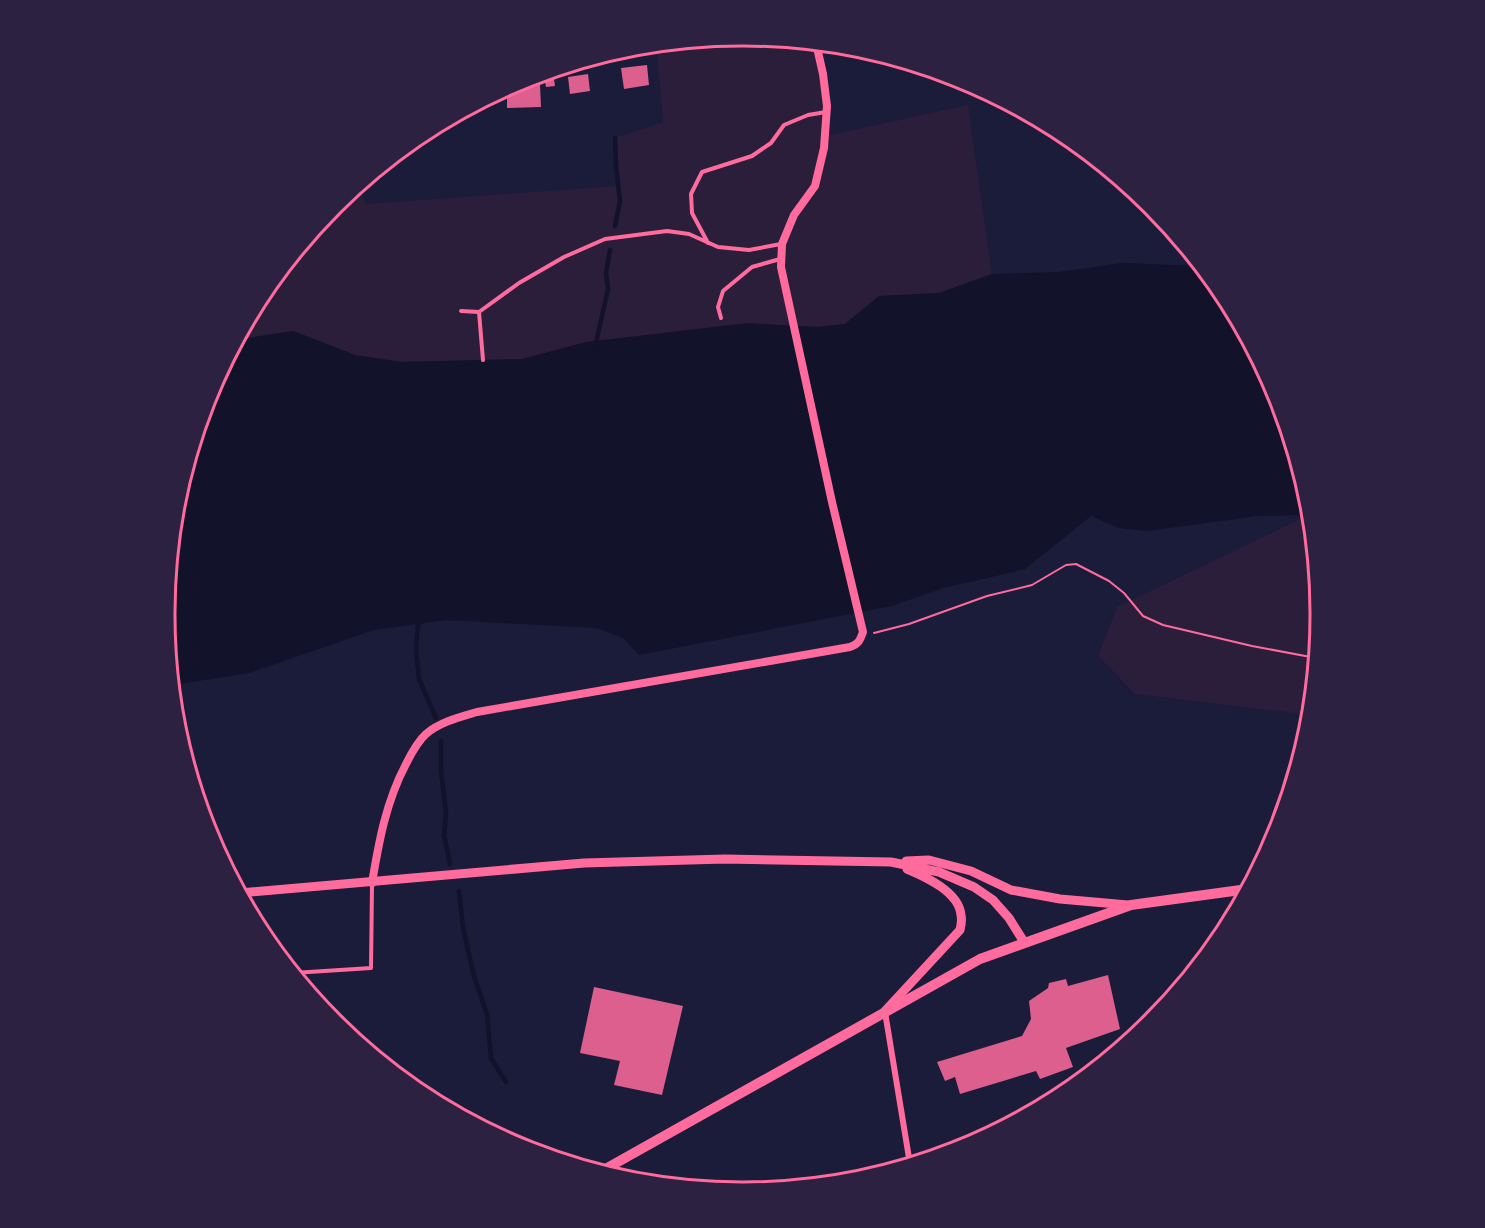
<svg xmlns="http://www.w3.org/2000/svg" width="1485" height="1228" font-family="'Public Sans',sans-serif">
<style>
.green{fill:#2a1e3b}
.water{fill:#12122b}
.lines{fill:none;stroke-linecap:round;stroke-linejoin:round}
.stream{stroke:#12122b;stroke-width:4.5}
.building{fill:#dd5f8e}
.path{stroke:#ff6b9d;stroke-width:2}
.service{stroke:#ff6b9d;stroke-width:4}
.minor{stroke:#ff6b9d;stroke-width:6}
.tertiary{stroke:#ff6b9d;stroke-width:8}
.secondary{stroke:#ff6b9d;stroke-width:9}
.primary{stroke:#ff6b9d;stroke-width:10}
.rim{fill:none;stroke:#ff6b9d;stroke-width:3}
</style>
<rect width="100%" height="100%" fill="#1b1b3a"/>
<path class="green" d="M743,36L816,43L823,74L826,136L968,105L992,274L939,293L879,296L845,324L817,327L792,326L523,359L401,362L355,355L293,331L248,338L240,333L262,293L334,205L358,185L366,204L618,186L615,138L663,122L656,44Z
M1309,515H1311L1320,614L1311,715L1135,694L1098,656L1117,607Z"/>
<path class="water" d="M1122,263L1201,266L1223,293L1277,393L1309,502L1311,515L1258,516L1147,531L1118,528L1091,516L1025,569L944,588L891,606L639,655L623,638L597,628L446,620L374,630L249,673L172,685L165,614L176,501L209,392L240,333L248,338L293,331L355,355L401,362L522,359L586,342L748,323L817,327L845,324L879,296L939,293L992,274L1059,272Z"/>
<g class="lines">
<path class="stream" d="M615,226L620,201L616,166L615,138
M595,347L608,289L606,273L610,250
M421,622L418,624L416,649L419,679L436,718
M441,741V771L446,813L444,835L450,864
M459,891L463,928L474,976L487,1014L491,1058L506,1082"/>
</g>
<path class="building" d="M647,65L649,85L624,89L621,68Z
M553,73L555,86L546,87L544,75Z
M588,74L590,91L570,94L568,77Z
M540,85L541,107L507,108V88L511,86Z
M1108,975L1120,1029L1066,1048L1073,1067L1040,1079L1036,1071L960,1094L955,1077L945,1081L937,1062L1022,1036L1031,1019L1029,1001L1048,988L1049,983L1066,979L1068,986Z
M594,987L683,1006L662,1095L614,1085L620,1061L580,1053Z"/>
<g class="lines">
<path class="path" d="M874,633L909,624L987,596L1032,585L1066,565L1076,564L1109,581L1124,593L1143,616L1163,625L1252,646L1316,658"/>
<path class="service" d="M708,243L692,213L691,194L702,172L752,156L771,143L784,125L808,115L826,112
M461,311L479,312L519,283L564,257L605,239L667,231L689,234L718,247L749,250L781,244
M479,312L483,360
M721,318L718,307L723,291L752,267L780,259
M293,973L371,968L372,885"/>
<path class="minor" d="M885,1012L910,1164"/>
<path class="tertiary" d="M372,883C379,841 386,802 406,764C411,754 418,741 426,734C440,722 460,717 477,712L850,647C859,644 860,640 863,632L832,502L781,267L782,244L794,215L815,186L824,148L827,106L823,74L816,43"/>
<path class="secondary" d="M906,861L929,860L971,871L1011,890L1060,899L1128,905
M240,893L584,863L725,859L891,862L939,872L974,887L993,900L1009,918L1024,942
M885,1011L960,930C961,926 962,920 961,915C959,892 926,877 907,869"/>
<path class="primary" d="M600,1172L980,959L1131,905L1248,889"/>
</g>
<path d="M0 0H1485V1228H0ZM742 46H743A567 567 0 0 1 1310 613V615A567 567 0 0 1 743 1182H742A567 567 0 0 1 175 615V613A567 567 0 0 1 742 46Z" fill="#2d2142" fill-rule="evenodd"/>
<path class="rim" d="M742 46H743A567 567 0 0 1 1310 613V615A567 567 0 0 1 743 1182H742A567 567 0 0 1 175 615V613A567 567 0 0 1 742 46Z"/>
</svg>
